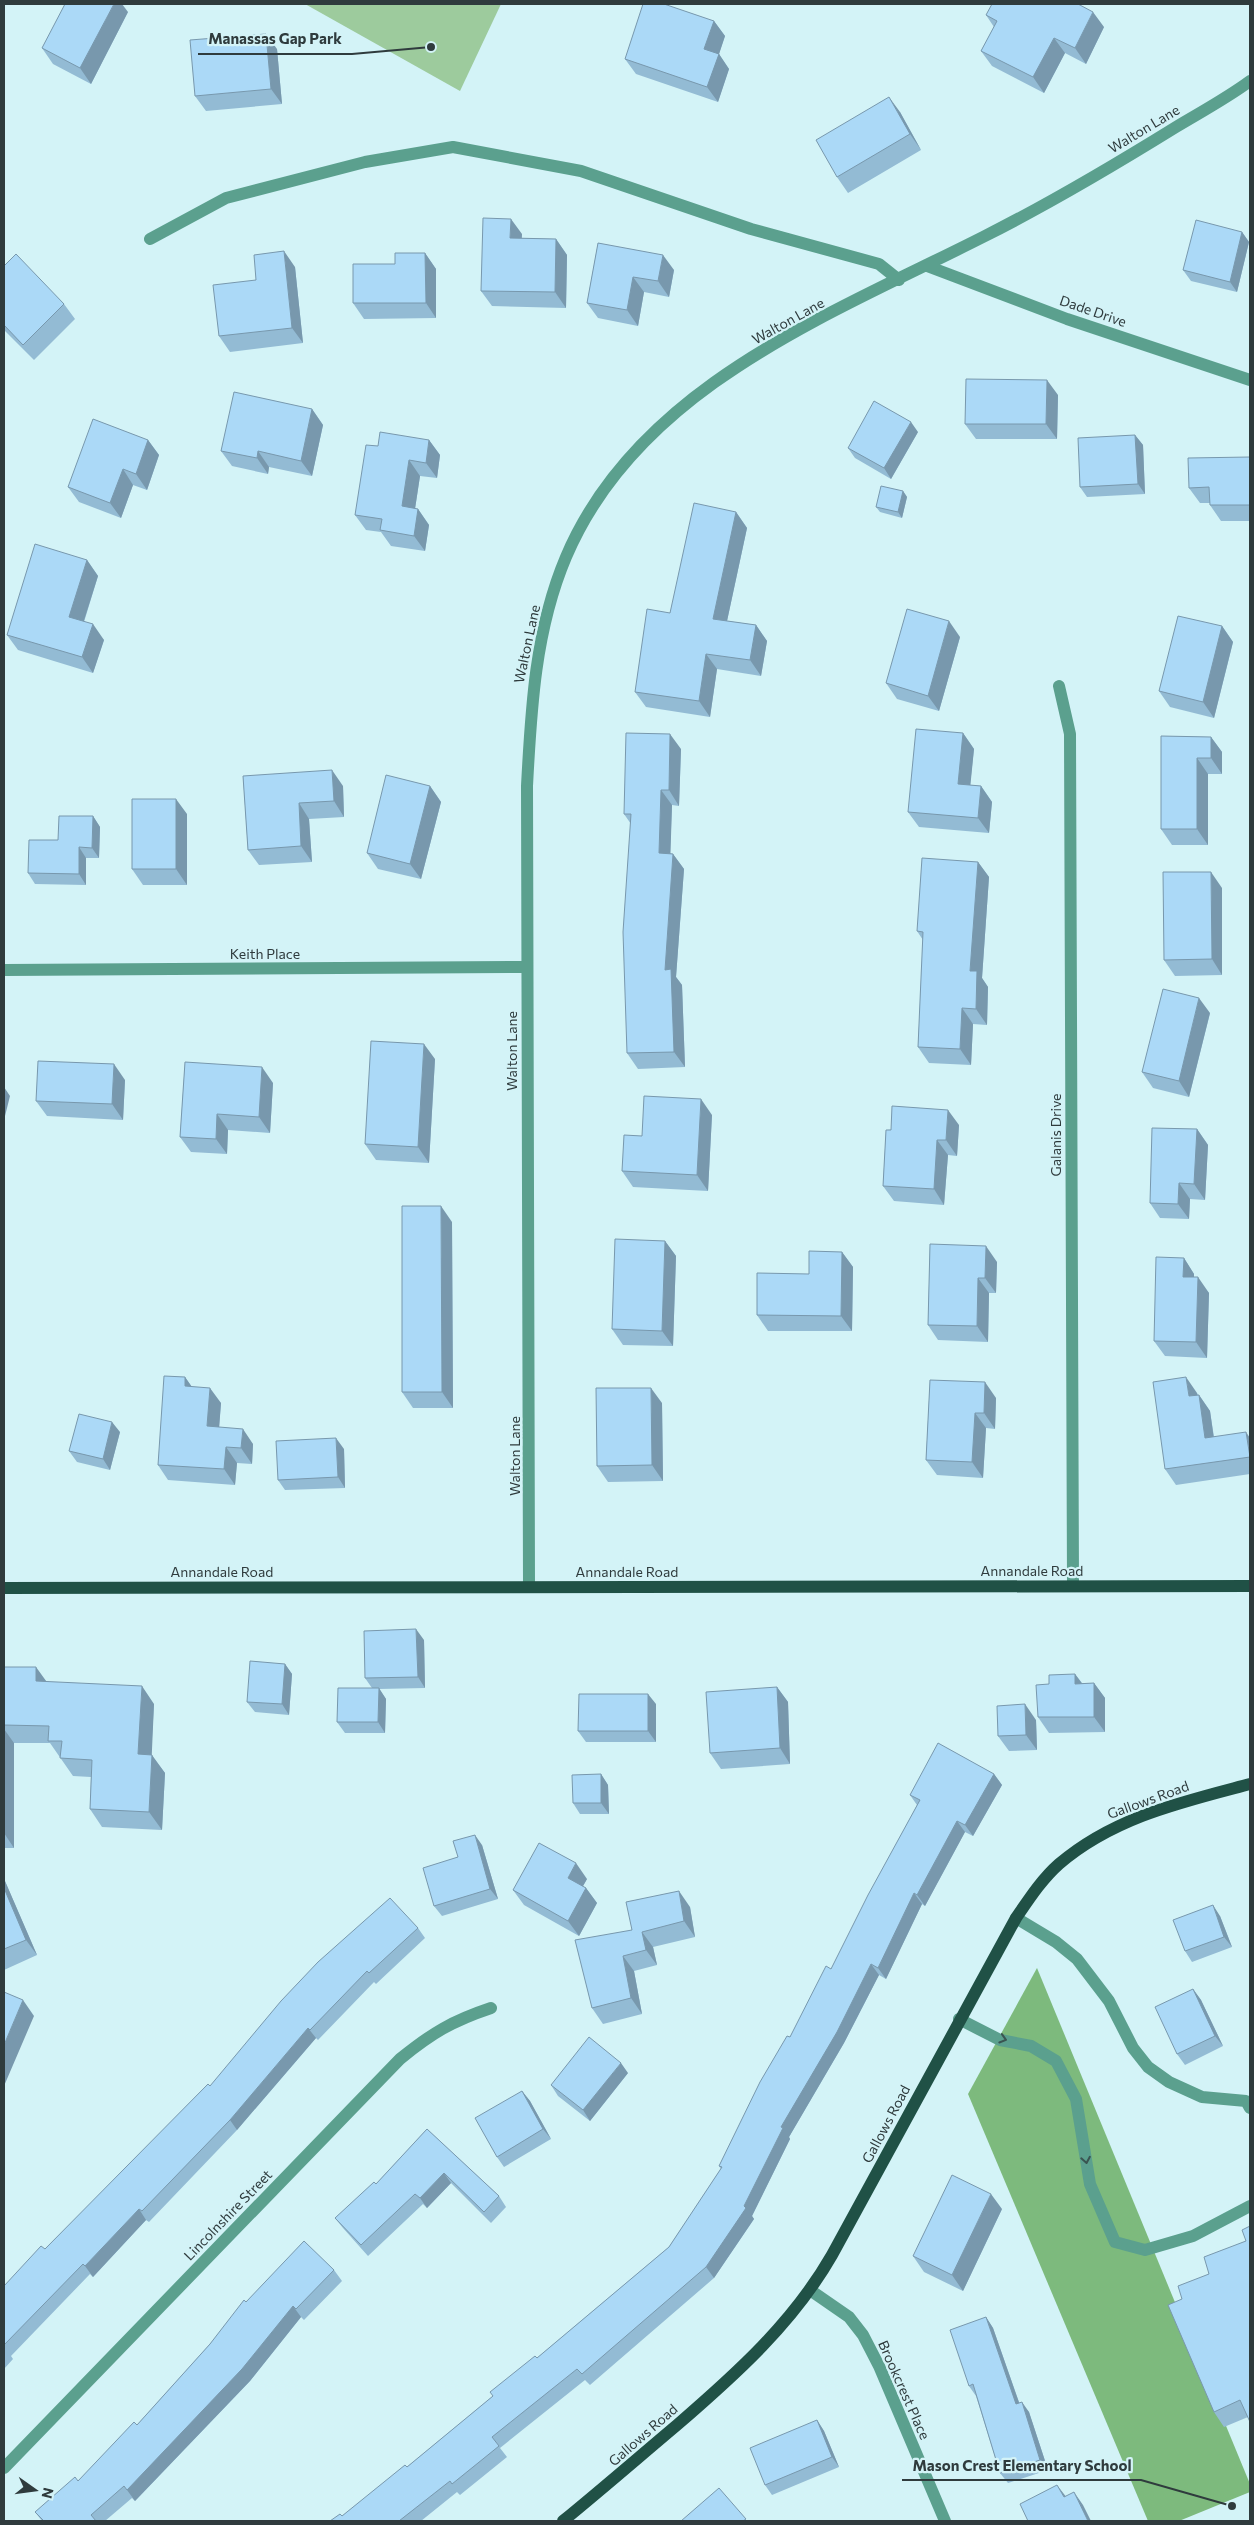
<svg xmlns="http://www.w3.org/2000/svg" width="1254" height="2525" font-family="Commissioner,sans-serif">
<style>
.green{fill:#9dcb9d}
.forest{fill:#7dba7d}
.lines{fill:none;stroke-linecap:round;stroke-linejoin:round}
.minor{stroke:#5ba08e;stroke-width:12}
.major{stroke:#205146;stroke-width:12}
.wall{fill:#93bbd4}
.shaded-wall{fill:#7898ad}
.building{fill:#abd9f7;stroke:#7898ad}
.oneway{stroke:#3a5451}
.labels{text-anchor:middle;stroke-width:4.5;stroke-linejoin:round;paint-order:stroke}
.street-label{font-size:14px;fill:#2f3b3d;stroke:#d3f3f7}
.leader{fill:none;stroke:#2f3b3d;stroke-width:2}
.callout-dot{fill:#2f3b3d;stroke:#d3f3f7;stroke-width:2}
.callout-label{font-size:15px;text-anchor:middle;font-weight:bold;fill:#2f3b3d;stroke:#d3f3f7;stroke-width:4.5;stroke-linejoin:round;paint-order:stroke}
</style>
<rect width="100%" height="100%" fill="#d3f3f7"/>
<path class="green" d="M305,4H501L460,91Z"/>
<path class="forest" d="M1037,1968L1250,2484V2492L1179,2521H1148L968,2094Z"/>
<g class="lines">
<path class="minor" d="M150,239L226,198L365,162L453,147L581,171L751,229L879,264L899,280
M927,266L1067,319L1250,380
M1059,686L1070,734L1073,1586
M4,970L526,967
M529,1587L527,786C531,709 535,630 566,557C638,387 829,315 983,237C1049,204 1113,166 1176,127C1201,112 1227,98 1250,81
M1016,1918L1056,1942L1077,1959L1109,2001L1133,2048L1148,2067L1169,2082L1202,2097L1246,2101L1250,2108
M959,2019L1000,2040L1031,2046L1056,2061L1076,2099L1090,2184L1115,2242L1145,2250L1193,2236L1250,2206
M810,2290L849,2317L863,2335L879,2366L945,2521
M4,2468L400,2059C432,2033 452,2021 491,2008"/>
<path class="major" d="M4,1588L1250,1586
M563,2521C601,2490 639,2457 677,2425C736,2374 793,2323 832,2255L1016,1918C1029,1899 1042,1879 1059,1864C1114,1817 1182,1802 1250,1784"/>
</g>
<path class="wall" d="M128,12L91,84L53,64L42,48Z
M986,15L1104,27L1086,64L1065,53L1044,93L992,66L981,51L994,27Z
M714,21L725,36L719,54L729,69L718,102L636,74L625,59Z
M277,49L282,104L206,111L195,96Z
M900,112L921,150L848,193L837,177Z
M1242,232L1249,242L1237,292L1191,281L1183,270Z
M522,234L521,238L556,239L567,255L566,308L492,306L481,291Z
M598,243L674,270L669,297L644,292L638,326L598,318L587,303Z
M425,253L436,269V318L364,319L353,303L395,264Z
M4,266L64,304L75,319L34,360L4,330Z
M295,267L303,343L230,352L219,336L256,280Z
M1058,395L1057,439H976L965,424Z
M312,409L323,425L312,476L269,467L268,474L232,466L221,451Z
M918,432L891,479L855,458L848,448Z
M1135,435L1143,445L1145,494L1087,497L1080,487Z
M148,440L159,455L147,490L133,485L121,518L79,502L68,487Z
M429,440L440,455L437,478L420,476L415,509H418L429,525L425,551L391,546L381,532L366,530L355,515L378,446Z
M1250,457V521H1221L1210,505V503H1200L1189,488Z
M903,491L907,497L902,518L880,512L876,507Z
M736,512L747,528L727,621L756,625L767,641L761,676L717,669L710,717L646,707L635,692L670,613Z
M87,560L98,576L84,622L104,640L93,673L18,650L7,635Z
M1222,626L1233,642L1214,718L1170,707L1159,691Z
M960,637L939,711L897,699L886,683Z
M963,733L974,749L970,785L981,786L992,802L989,833L919,827L908,812Z
M1161,736L1211,737L1222,752V774H1208V845H1172L1161,829Z
M681,749L679,806L672,805L670,853L673,854L684,869L676,977L682,985L685,1067L638,1069L627,1053L631,824L624,814Z
M243,776L343,786L344,817L309,819L312,862L259,865L248,850Z
M430,786L441,802L421,879L378,869L367,853Z
M187,814V885H143L132,869Z
M93,816L100,827L99,858H86V885L35,884L28,873L58,840Z
M978,862L989,877L982,978L988,987L987,1025L973,1024L971,1065L929,1063L918,1047L923,940L917,931Z
M1222,888V975L1175,976L1164,960Z
M1210,1013L1189,1097L1153,1088L1142,1072Z
M435,1059L429,1163L376,1160L365,1144Z
M185,1062L273,1083L270,1133L228,1130L227,1154L191,1152L180,1137Z
M125,1080L123,1120L47,1116L36,1101Z
M712,1115L708,1191L633,1187L622,1171L642,1136Z
M959,1125L957,1156L948,1155L944,1205L894,1201L883,1186L886,1130Z
M1197,1129L1208,1145L1205,1200L1190,1199L1189,1219L1160,1218L1150,1203Z
M452,1222L453,1408H413L402,1392Z
M665,1241L676,1256L673,1346L623,1345L612,1329Z
M930,1244L997,1262L996,1293H989L988,1342L938,1340L928,1325Z
M842,1252L853,1267L852,1331H768L757,1315L809,1274Z
M1184,1258L1194,1274V1277L1209,1293L1207,1358L1165,1356L1154,1341Z
M185,1377L192,1387L221,1403L219,1427L253,1444L252,1464L237,1463L235,1485L168,1480L158,1465Z
M930,1380L996,1398L995,1429L986,1428L983,1478L937,1475L926,1460Z
M1197,1393L1198,1395H1199L1210,1411L1214,1437L1250,1438V1474L1176,1485L1165,1469Z
M662,1403L663,1481L608,1482L597,1466Z
M120,1432L110,1470L77,1462L69,1451Z
M344,1449L345,1488L285,1490L278,1480Z
M424,1640L425,1688L379,1689L386,1699L385,1733H345L337,1722L372,1688L365,1678Z
M285,1664L292,1674L289,1715L255,1712L247,1702Z
M4,1667L47,1682L154,1704L151,1755L165,1773L162,1830L102,1827L90,1809L91,1777L73,1776L50,1743H14V1848H4Z
M1075,1674L1082,1683H1094L1105,1698V1732L1049,1733L1038,1717L1049,1684Z
M777,1687L788,1702L790,1764L721,1769L710,1753Z
M656,1704V1742H586L578,1731Z
M1036,1720L1037,1750L1009,1751L998,1736Z
M601,1774L608,1785L609,1814H580L573,1803Z
M994,1774L1002,1785L973,1836L965,1832L925,1906L922,1904L886,1979L879,1975L844,2043L789,2137L790,2139L752,2216L754,2219L714,2278L590,2385L585,2380L500,2448L507,2457L460,2495L457,2492L421,2521H330L342,2516L407,2467L493,2396L537,2358L669,2247L721,2169L719,2166L790,2037L831,1969L917,1805L910,1795Z
M482,1845L498,1899L442,1916L434,1906L458,1857Z
M4,1879L37,1955L4,1970Z
M587,1879L583,1886L586,1888L597,1903L579,1936L524,1905L513,1890Z
M690,1907L695,1937L653,1947L657,1965L634,1971L642,2014L603,2024L592,2008L632,1930Z
M1220,1916L1232,1947L1192,1962L1185,1951Z
M418,1928L425,1938L376,1984L374,1982L318,2040L316,2038L237,2130L149,2222L146,2220L93,2277L90,2274L11,2356L13,2359L4,2369V2286L45,2249L210,2086Z
M1193,1989L1201,2000L1223,2046L1185,2065L1177,2054Z
M628,2073L590,2121L558,2096L551,2085Z
M522,2091L530,2101L551,2139L504,2167L497,2157Z
M427,2129L499,2196L506,2207L491,2223L451,2183L427,2208L423,2204L368,2256L343,2228L335,2218L376,2184Z
M1002,2209L963,2291L924,2272L913,2256Z
M1250,2226L1248,2417L1224,2427L1214,2412L1182,2299L1246,2241Z
M334,2270L342,2281L304,2320L301,2317L250,2381L135,2501L132,2498L105,2521H42L35,2512L78,2481L137,2425L210,2344L246,2302Z
M986,2317L993,2328L1019,2402L1029,2412L1048,2470L1008,2483L1000,2473L976,2396L969,2386Z
M817,2420L824,2431L839,2467L772,2495L765,2485Z"/>
<path class="shaded-wall" d="M114,4H122L128,12L91,84L80,68Z
M1093,12L1104,27L1086,64L1075,48Z
M714,21L725,36L719,54L729,69L718,102L707,87L704,49Z
M266,34L277,49L282,104L271,89Z
M1054,38L1065,53L1044,93L1033,77Z
M889,97L900,112L921,150L910,134Z
M511,219L522,234L521,254L510,238Z
M1242,232L1249,242L1237,292L1230,282Z
M556,239L567,255L566,308L555,292Z
M284,251L295,267L303,343L292,328Z
M425,253L436,269V318L426,303Z
M663,255L674,270L669,297L658,281Z
M633,277L644,292L638,326L627,310Z
M1047,380L1058,395L1057,439L1046,424Z
M312,409L323,425L312,476L301,461Z
M911,422L918,432L891,479L884,468Z
M1135,435L1143,445L1145,494L1138,484Z
M148,440L159,455L147,490L136,474Z
M429,440L440,455L437,478L426,463Z
M258,451L269,467L268,474L257,458Z
M409,460L420,476L413,522L402,506Z
M123,469L133,485L121,518L110,503Z
M903,491L907,497L902,518L898,512Z
M418,509L429,525L425,551L414,536Z
M736,512L747,528L724,635L713,619Z
M87,560L98,576L80,633L69,617Z
M949,621L960,637L939,711L928,696Z
M93,624L104,640L93,673L82,657Z
M756,625L767,641L761,676L750,660Z
M1222,626L1233,642L1214,718L1203,702Z
M706,654L717,669L710,717L699,701Z
M963,733L974,749L969,799L958,784Z
M670,734L681,749L679,806L669,790Z
M1211,737L1222,752V774L1211,758Z
M1197,758L1208,774V845L1197,829Z
M332,770L343,786L344,817L334,801Z
M430,786L441,802L421,879L410,864Z
M981,786L992,802L989,833L978,818Z
M661,790L672,805L670,868L659,853Z
M176,799L187,814V885L176,869Z
M299,803L309,819L312,862L301,846Z
M93,816L100,827L99,858L92,848Z
M79,847L86,858V885L79,874Z
M673,854L684,869L676,977L682,985L685,1067L674,1052L665,970Z
M978,862L989,877L982,978L988,987L987,1025L976,1009L970,971Z
M1211,872L1222,888V975L1212,959Z
M1199,998L1210,1013L1189,1097L1179,1081Z
M962,1008L973,1024L971,1065L960,1049Z
M424,1044L435,1059L429,1163L418,1147Z
M114,1064L125,1080L123,1120L112,1104Z
M262,1067L273,1083L270,1133L259,1117Z
M4,1087L10,1096L4,1120Z
M701,1099L712,1115L708,1191L697,1175Z
M948,1110L959,1125L957,1156L946,1140Z
M217,1114L228,1130L227,1154L216,1139Z
M1197,1129L1208,1145L1205,1200L1194,1184Z
M937,1140L948,1155L944,1205L934,1189Z
M1179,1183L1190,1199L1189,1219L1178,1204Z
M441,1206L452,1222L453,1408L442,1392Z
M665,1241L676,1256L673,1346L662,1331Z
M986,1246L997,1262L996,1293L985,1278Z
M842,1252L853,1267L852,1331L841,1316Z
M1184,1258L1194,1274V1292L1183,1277Z
M1198,1277L1209,1293L1207,1358L1196,1342Z
M978,1278L989,1293L988,1342L977,1326Z
M185,1377L196,1393L185,1386Z
M1186,1377L1197,1393L1200,1412L1189,1396Z
M985,1382L996,1398L995,1429L984,1413Z
M210,1388L221,1403L218,1442L207,1426Z
M651,1388L662,1403L663,1481L652,1465Z
M1199,1395L1210,1411L1216,1454L1205,1438Z
M975,1413L986,1428L983,1478L972,1462Z
M112,1422L120,1432L110,1470L103,1459Z
M243,1429L253,1444L252,1464L241,1448Z
M1246,1432L1250,1438V1458V1457Z
M336,1438L344,1449L345,1488L338,1477Z
M226,1447L237,1463L235,1485L224,1469Z
M416,1629L424,1640L425,1688L418,1677Z
M285,1664L292,1674L289,1715L282,1704Z
M36,1667L49,1685L36,1681Z
M1075,1674L1086,1689L1075,1684Z
M1094,1683L1105,1698V1732L1094,1717Z
M142,1686L154,1704L151,1772L138,1754Z
M777,1687L788,1702L790,1764L780,1748Z
M379,1688L386,1699L385,1733L378,1722Z
M648,1694L656,1704V1742L648,1731Z
M1025,1704L1036,1720L1037,1750L1026,1735Z
M4,1729L14,1743V1848L4,1833Z
M152,1755L165,1773L162,1830L149,1812Z
M601,1774L608,1785L609,1814L601,1803Z
M994,1774L1002,1785L973,1836L965,1825Z
M957,1821L965,1832L925,1906L917,1895Z
M475,1835L482,1845L498,1899L490,1889Z
M576,1863L587,1879L579,1893L568,1878Z
M4,1879L5,1881L37,1955L26,1940L4,1888Z
M586,1888L597,1903L579,1936L568,1921Z
M679,1891L690,1907L695,1937L684,1921Z
M914,1893L922,1904L886,1979L878,1968Z
M1213,1905L1220,1916L1232,1947L1224,1937Z
M642,1932L653,1947L657,1965L646,1950Z
M623,1956L634,1971L642,2014L631,1998Z
M871,1964L879,1975L844,2043L789,2137L790,2139L752,2216L754,2219L714,2278L706,2267L744,2206L781,2127Z
M1193,1989L1201,2000L1223,2046L1215,2036Z
M23,2000L34,2016L4,2086V2045Z
M308,2028L316,2038L237,2130L230,2120Z
M621,2063L628,2073L590,2121L583,2110Z
M522,2091L530,2101L551,2139L543,2129Z
M444,2173L451,2183L427,2208L420,2198Z
M991,2194L1002,2209L963,2291L952,2275Z
M139,2209L146,2220L93,2277L85,2266Z
M293,2306L301,2317L250,2381L135,2501L127,2490Z
M986,2317L993,2328L1023,2414L1016,2404Z
M1022,2402L1029,2412L1048,2470L1040,2460Z
M817,2420L824,2431L839,2467L832,2457Z
M1057,2485L1067,2498L1064,2497Z
M1074,2492L1083,2505L1091,2521H1088Z"/>
<path class="building" d="M65,4H114L80,68L42,48Z
M643,4H664L714,21L704,49L719,54L707,87L625,59Z
M992,4H1078L1093,12L1075,48L1054,38L1033,77L981,51L997,21L986,15Z
M266,34L271,89L195,96L190,40Z
M889,97L910,134L837,177L816,140Z
M483,218L511,219L510,238L556,239L555,292L481,291Z
M1196,220L1242,232L1230,282L1183,270Z
M598,243L663,255L658,281L633,277L627,310L587,303Z
M284,251L292,328L219,336L213,285L256,280L254,255Z
M395,253H425L426,303H353V264H395Z
M16,254L64,304L23,345L4,325V266Z
M966,379L1047,380L1046,424H965Z
M234,392L312,409L301,461L258,451L257,458L221,451Z
M874,401L911,422L884,468L848,448Z
M93,419L148,440L136,474L123,469L110,503L68,487Z
M380,432L429,440L426,463L409,460L402,506L418,509L414,536L380,530L382,519L355,515L366,445L378,446Z
M1135,435L1138,484L1080,487L1078,438Z
M1250,457V505H1210L1209,487L1189,488L1188,458Z
M881,486L903,491L898,512L876,507Z
M694,503L736,512L713,619L756,625L750,660L706,654L699,701L635,692L647,609L670,613Z
M35,544L87,560L69,617L93,624L82,657L7,635Z
M907,609L949,621L928,696L886,683Z
M1178,616L1222,626L1203,702L1159,691Z
M916,729L963,733L958,784L981,786L978,818L908,812Z
M626,733L670,734L669,790H661L659,853L673,854L665,970L671,969L674,1052L627,1053L623,932L631,814H624Z
M1161,736L1211,737V758H1197V829H1161Z
M332,770L334,801L299,803L301,846L248,850L243,776Z
M386,775L430,786L410,864L367,853Z
M132,799H176V869H132Z
M59,816H93L92,848L79,847V874L28,873L29,840H58Z
M922,858L978,862L970,971H977L976,1009L962,1008L960,1049L918,1047L923,932L917,931Z
M1163,872H1211L1212,959L1164,960Z
M1163,989L1199,998L1179,1081L1142,1072Z
M371,1041L424,1044L418,1147L365,1144Z
M38,1061L114,1064L112,1104L36,1101Z
M185,1062L262,1067L259,1117L217,1114L216,1139L180,1137Z
M644,1096L701,1099L697,1175L622,1171L624,1135L642,1136Z
M892,1106L948,1110L946,1140H937L934,1189L883,1186L886,1130H891Z
M1152,1128L1197,1129L1194,1184L1179,1183L1178,1204L1150,1203Z
M402,1206H441L442,1392H402Z
M615,1239L665,1241L662,1331L612,1329Z
M930,1244L986,1246L985,1278H978L977,1326L928,1325Z
M809,1251L842,1252L841,1316L757,1315V1273L809,1274Z
M1156,1257L1184,1258L1183,1277H1198L1196,1342L1154,1341Z
M164,1376L185,1377V1386L210,1388L207,1426L243,1429L241,1448L226,1447L224,1469L158,1465Z
M1186,1377L1189,1396L1199,1395L1205,1438L1246,1432L1250,1457L1165,1469L1153,1382Z
M930,1380L985,1382L984,1413H975L972,1462L926,1460Z
M596,1388H651L652,1465L597,1466Z
M79,1414L112,1422L103,1459L69,1451Z
M336,1438L338,1477L278,1480L276,1441Z
M416,1629L418,1677L365,1678L364,1631Z
M250,1661L285,1664L282,1704L247,1702Z
M4,1667H36V1681L142,1686L138,1754L152,1755L149,1812L90,1809L92,1760L60,1758L62,1741H48L49,1726L4,1725Z
M1075,1674V1684L1094,1683V1717H1038L1036,1685L1049,1684V1675Z
M777,1687L780,1748L710,1753L706,1692Z
M338,1688H379L378,1722H337Z
M579,1694H648V1731H578Z
M1025,1704L1026,1735L998,1736L997,1706Z
M938,1743L994,1774L965,1825L957,1821L917,1895L914,1893L878,1968L871,1964L837,2032L781,2127L783,2128L744,2206L746,2208L706,2267L582,2374L577,2369L492,2437L499,2446L452,2484L450,2481L399,2521H330L340,2514L342,2516L405,2465L407,2467L493,2396L490,2392L535,2356L537,2358L669,2247L722,2167L719,2166L760,2082L787,2036L790,2037L826,1966L831,1969L868,1895L920,1800L910,1795Z
M601,1774V1803H573L572,1775Z
M475,1835L490,1889L434,1906L423,1868L458,1857L453,1841Z
M539,1843L576,1863L568,1878L586,1888L568,1921L513,1890Z
M4,1888L26,1940L4,1949Z
M679,1891L684,1921L642,1932L646,1950L623,1956L631,1998L592,2008L575,1940L632,1930L626,1902Z
M390,1898L418,1928L369,1973L367,1971L310,2030L308,2028L230,2120L142,2211L139,2209L85,2266L83,2264L4,2345V2286L41,2246L45,2249L208,2084L210,2086L281,2001L318,1962Z
M1213,1905L1224,1937L1185,1951L1173,1920Z
M1193,1989L1215,2036L1177,2054L1155,2007Z
M4,1992L23,2000L4,2045Z
M589,2037L621,2063L583,2110L551,2085Z
M522,2091L543,2129L497,2157L475,2118Z
M427,2129L499,2196L484,2212L444,2173L420,2198L415,2194L361,2245L335,2218L374,2182L376,2184Z
M952,2175L991,2194L952,2275L913,2256Z
M1250,2226V2422L1240,2400L1214,2412L1168,2305L1182,2299L1178,2286L1209,2274L1204,2257L1246,2241L1242,2230Z
M304,2241L334,2270L296,2309L293,2306L242,2369L127,2490L124,2486L91,2515L96,2521H44L35,2512L75,2477L78,2481L134,2422L137,2425L210,2344L244,2300L246,2302Z
M986,2317L1016,2404L1022,2402L1040,2460L1000,2473L973,2384L969,2386L950,2330Z
M817,2420L832,2457L765,2485L750,2448Z
M1057,2485L1064,2497L1074,2492L1088,2521H1028L1020,2504Z
M719,2488L746,2519L743,2521H681Z"/>
<defs><path id="oneway-chevron" d="M-2-3.5L2.5 0L-2 3.5" fill="none" stroke-width="1.6" stroke-linecap="round" stroke-linejoin="round" transform="scale(1.25)"/></defs>
<g class="oneway">
<use href="#oneway-chevron" transform="translate(1003 2039) rotate(17)"/>
<use href="#oneway-chevron" transform="translate(1086 2160) rotate(80)"/>
</g>
<g class="labels">
<g class="street-label">
<text transform="translate(1144 129) rotate(-31)" y="5">Walton Lane</text>
<text transform="translate(1093 311) rotate(19)" y="5">Dade Drive</text>
<text transform="translate(788 321) rotate(-29)" y="5">Walton Lane</text>
<text transform="translate(527 644) rotate(-78)" y="5">Walton Lane</text>
<text x="265" y="959">Keith Place</text>
<text transform="translate(512 1051) rotate(-90)" y="5">Walton Lane</text>
<text transform="translate(1056 1135) rotate(-90)" y="5">Galanis Drive</text>
<text transform="translate(515 1456) rotate(-90)" y="5">Walton Lane</text>
<text x="1032" y="1576">Annandale Road</text>
<text x="222" y="1577">Annandale Road</text>
<text x="627" y="1577">Annandale Road</text>
<text transform="translate(1148 1800) rotate(-20)" y="5">Gallows Road</text>
<text transform="translate(886 2124) rotate(-62)" y="5">Gallows Road</text>
<text transform="translate(228 2215) rotate(-46)" y="5">Lincolnshire Street</text>
<text transform="translate(904 2390) rotate(66)" y="5">Brookcrest Place</text>
<text transform="translate(643 2435) rotate(-41)" y="5">Gallows Road</text>
</g>
</g>
<path class="leader" d="M431 47L352 54H198M1232 2506L1141 2480H902"/>
<g class="callout-dot">
<circle cx="431" cy="47" r="5"/>
<circle cx="1232" cy="2506" r="5"/>
</g>
<g class="callout-label">
<text x="275" y="44">Manassas Gap Park</text>
<text x="1022" y="2471">Mason Crest Elementary School</text>
</g>
<rect width="1254" height="2525" fill="none" stroke="#2f3b3d" stroke-width="10"/>
<g transform="translate(35 2490) rotate(104)" stroke="#d3f3f7" stroke-width="4" paint-order="stroke">
<path d="M0-4L9 19L0 12L-9 19Z" fill="#2f3b3d"/>
<text y="-8" font-size="14" font-weight="bold" text-anchor="middle" fill="#2f3b3d">N</text>
</g>
</svg>
